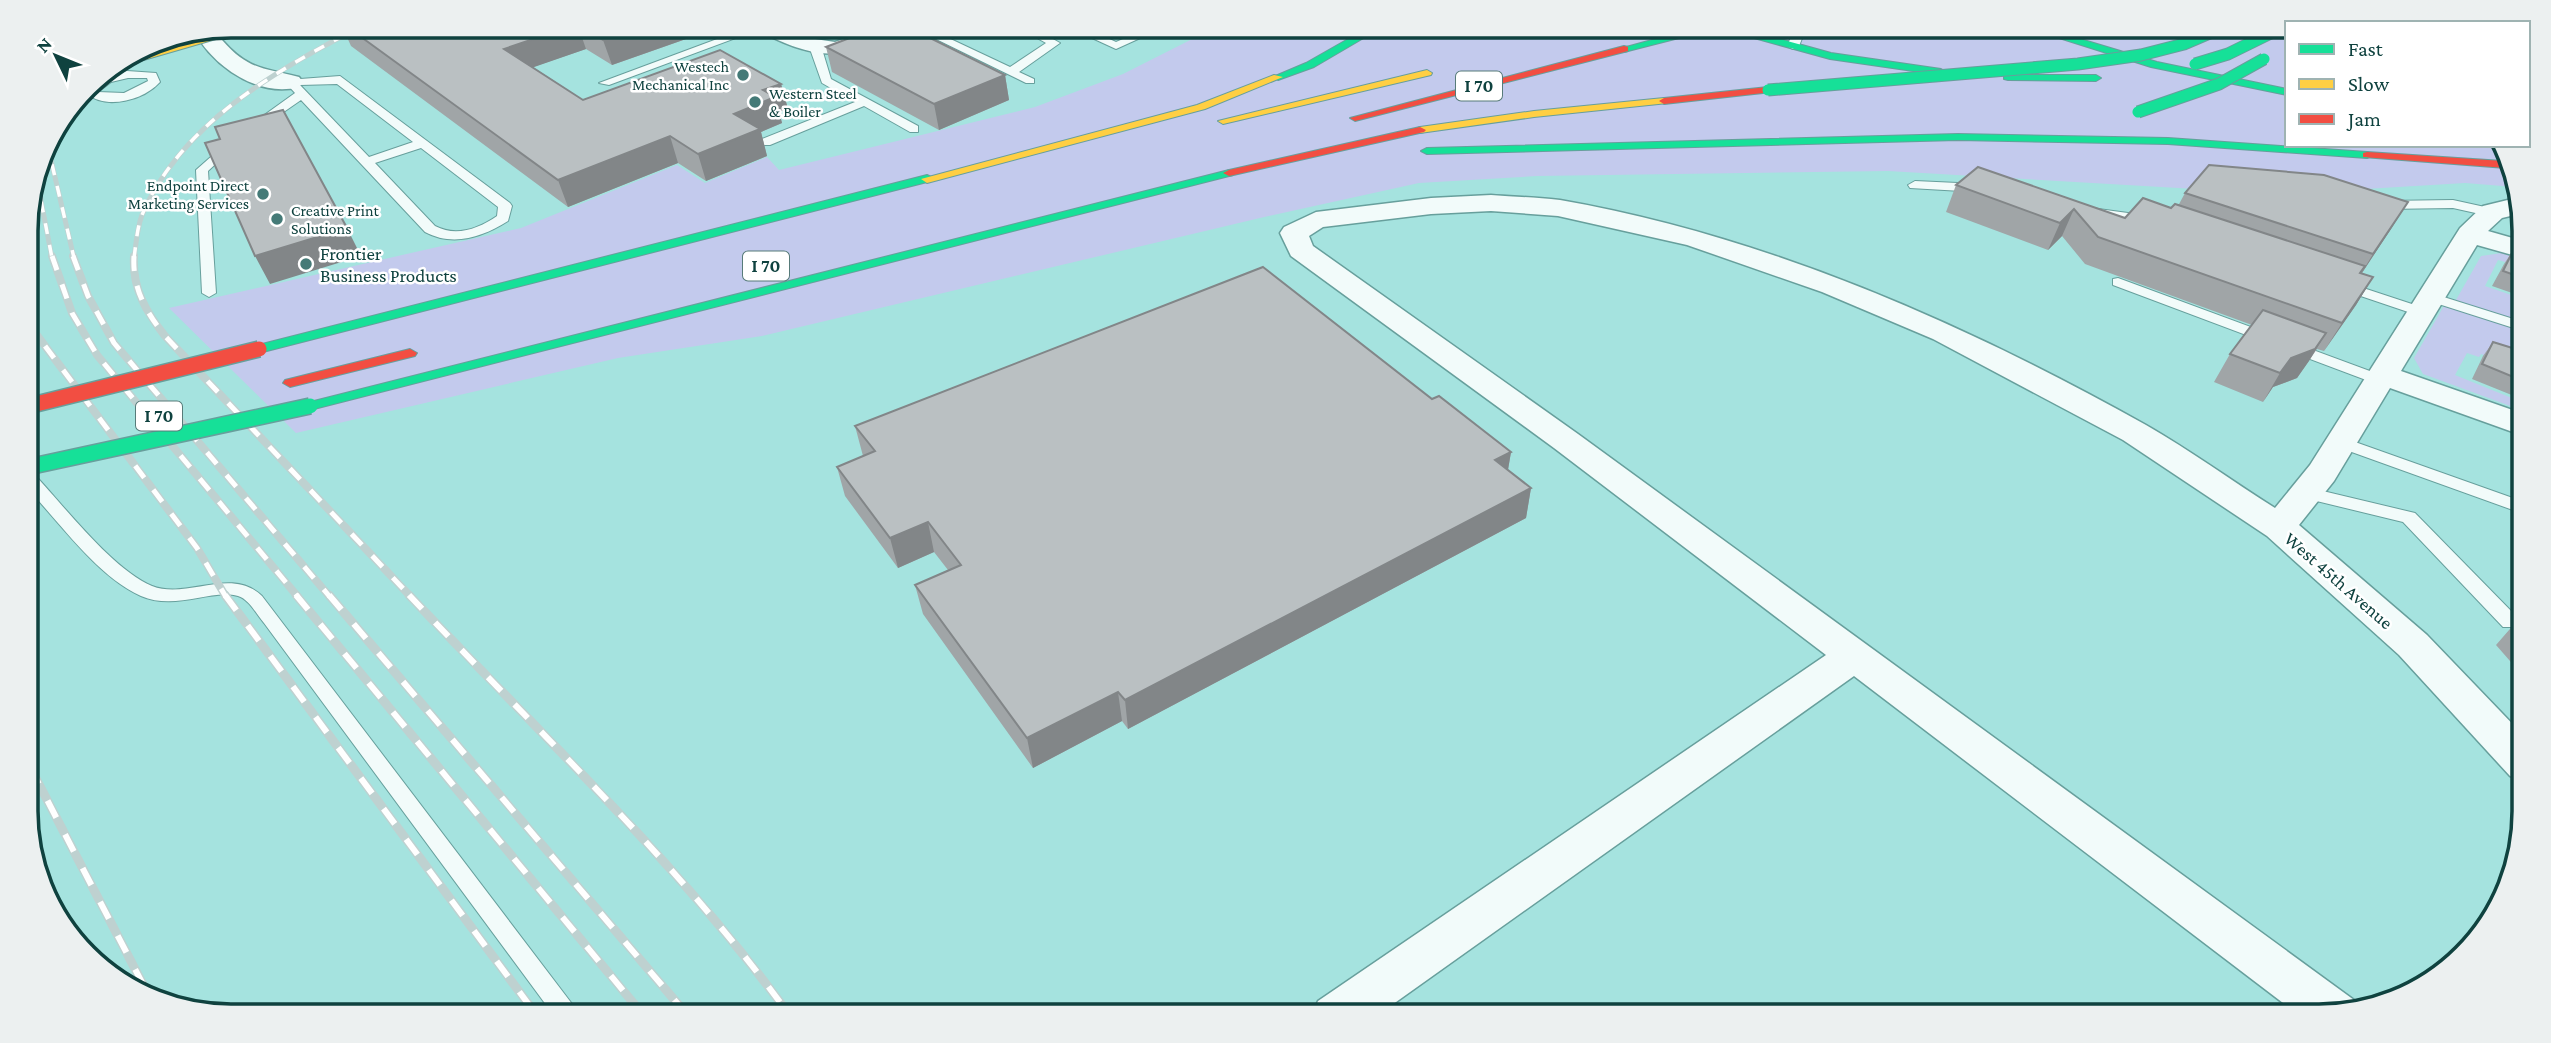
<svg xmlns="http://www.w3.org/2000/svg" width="2551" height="1043" font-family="'Crimson Pro',serif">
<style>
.green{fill:#c3caed}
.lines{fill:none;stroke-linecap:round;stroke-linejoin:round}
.lane-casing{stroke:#679f9c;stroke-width:2}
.street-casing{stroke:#679f9c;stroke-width:3}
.fast-casing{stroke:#679f9c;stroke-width:2}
.slow-casing{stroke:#679f9c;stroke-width:2}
.jam-casing{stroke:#679f9c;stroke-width:2}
.lane{fill:#f2fbfa;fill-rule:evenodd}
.street{fill:#f2fbfa;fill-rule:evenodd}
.fast{fill:#16e098;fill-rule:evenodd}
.slow{fill:#ffcf43;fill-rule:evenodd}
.jam{fill:#f24e42;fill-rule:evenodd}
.rail-far2-casing{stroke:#bed1d0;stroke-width:5}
.rail-far1-casing{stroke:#bed1d0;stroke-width:8}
.rail-casing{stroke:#bed1d0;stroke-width:9}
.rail-far2{stroke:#fff;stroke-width:3.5;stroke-dasharray:11;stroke-linecap:butt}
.rail-far1{stroke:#fff;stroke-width:5;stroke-dasharray:15;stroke-linecap:butt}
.rail{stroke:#fff;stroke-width:6;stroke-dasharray:19;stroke-linecap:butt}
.fast-bridge-far1-casing{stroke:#679f9c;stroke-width:13;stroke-linecap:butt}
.fast-bridge-casing{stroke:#679f9c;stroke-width:18;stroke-linecap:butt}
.slow-bridge-casing{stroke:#679f9c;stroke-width:13;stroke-linecap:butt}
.jam-bridge-casing{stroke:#679f9c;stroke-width:18;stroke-linecap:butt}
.fast-bridge-far1{stroke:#16e098;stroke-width:11}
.fast-bridge{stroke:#16e098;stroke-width:15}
.slow-bridge{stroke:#ffcf43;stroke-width:11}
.jam-bridge{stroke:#f24e42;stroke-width:15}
.wall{fill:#a0a5a7}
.shaded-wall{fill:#828688}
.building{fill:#bac0c2;stroke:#828688;stroke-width:2}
.poi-dot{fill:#447a77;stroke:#fff;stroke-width:2.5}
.labels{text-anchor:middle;stroke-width:5;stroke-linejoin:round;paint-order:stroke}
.far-poi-label{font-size:16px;fill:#0f423f;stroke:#fff;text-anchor:end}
.shield{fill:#fff;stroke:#577b79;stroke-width:2}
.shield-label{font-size:18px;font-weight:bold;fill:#0f423f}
.poi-label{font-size:19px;fill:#0f423f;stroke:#fff;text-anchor:start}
.street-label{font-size:19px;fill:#0f423f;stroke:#fff}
.rim{fill:none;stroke:#0f423f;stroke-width:3.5}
</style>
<rect width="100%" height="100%" fill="#a5e3df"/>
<path class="green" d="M1218,26H2287V145H2496L2515,187L2465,183L2282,194L1888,171L1537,176L1419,183L1260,218L762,336L618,358L296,433L169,308L521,228L677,165L705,183L767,157L779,170L1035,107L1123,74Z
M2502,253L2523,260V267L2498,260L2485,286L2523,299V323L2456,300L2481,256Z
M2445,304L2523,331V365H2513L2481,354L2479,357L2467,353L2455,375L2524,403V411L2423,374L2414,358Z"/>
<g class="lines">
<defs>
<path id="lane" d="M752,26H768L609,85L599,83Z
M1016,26H1030L1060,43L1019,72L1034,79V83H1026L932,37L942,35L1010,67L1046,43Z
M1066,26H1081L1116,42L1151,27L1160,29L1116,49Z
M1796,26H1807L1799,46L1793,49L1787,46Z
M816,46L822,49L831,79L918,126V132H910L864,106L770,145H762V139L855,102L822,83L810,49Z
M127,71L156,73L160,82C144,100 107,110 87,94L88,88L103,78ZM128,78H147L148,81L124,93L98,92L111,82Z
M340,76L510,203L512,206L508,221C483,237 453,247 425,232L301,100L262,127L252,124L295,93L285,82L287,80ZM337,84L413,142L369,157L300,85ZM421,148L498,207L497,216C478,229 456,237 435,226L375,163Z
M230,140L234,141V147L208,171L216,293L209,297L202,293L196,170Z
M1915,181L1979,184L1986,188L1979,192L1910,188L1908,185Z
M2453,200L2494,209L2496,212L2489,216L2453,208L2385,209L2378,205L2385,201Z
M2091,208L2150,216L2157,220L2150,224L2086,215V209Z
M2118,278L2386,377L2388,380L2386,383H2374L2113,285V279Z
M2342,281L2427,309L2429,312L2427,315H2417L2337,288L2335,285Z
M2431,293L2523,322V331L2426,300L2424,297Z
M2341,437L2524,502V514L2335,446L2333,442Z
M28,472L34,474C64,506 112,569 152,586C187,600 231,566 262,596L582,1017H555L264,623C257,615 249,599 238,596C210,589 175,611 141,596C98,577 60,523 28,489Z
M2306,487L2415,513L2517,617L2519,622L2517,627H2503L2403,522L2300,497L2297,493L2300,489Z"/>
<path id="street" d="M756,26H785L815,39L835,42L883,26H915L912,31C845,57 826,65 759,31Z
M225,28L222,40C248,70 264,68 299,77L303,82L299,87C261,97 221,71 200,41L203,32Z
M1491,195C1514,197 1537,197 1560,200C1766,236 1964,323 2146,425C2190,450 2232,481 2275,508L2310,465L2460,228L2483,206L2520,197L2523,213L2502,218L2488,231L2523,241V258L2477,245L2401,371L2524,414V436L2390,388L2334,481L2299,525L2427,635L2525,737V781L2510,776L2399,655L2267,536L2123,440L1933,339L1822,292L1687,245L1558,216L1491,211L1431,214L1323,227L1309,236L1313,246L1578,434L2354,1000L2359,1011L2332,1016H2300L1854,676L1375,1017H1311L1318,1001L1826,655L1554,448L1291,256L1280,233L1284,227L1316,212L1431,198Z"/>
<path id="fast" d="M1371,26H1384L1314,67L1278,80L1273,77L1306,63Z
M1703,26H1733L1831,53L1941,69L1946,72L1941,75L1830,59L1718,28L1624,52L1619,49Z
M2021,26H2037L2157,62L2287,89V95L2151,67Z
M2004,75H2096L2101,78L2096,81L2008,80L2004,79Z
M1958,134L2168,138L2367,152L2373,155L2367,158L2168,144L1958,140L1427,154L1421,151L1427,148Z
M1229,170L1233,171V175L310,410L303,406L310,402Z
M927,175L931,177V181L259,353L252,349L254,346Z"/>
<path id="slow" d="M1427,70L1432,73L1431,75L1223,124L1218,121Z
M1274,75L1283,77L1205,109L927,183L921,179L1197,105Z
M1664,98L1669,101L1668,103L1534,117L1420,133L1414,130L1420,127L1534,111Z"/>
<path id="jam" d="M1624,46L1628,47V51L1355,121L1350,118Z
M1768,87L1772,88V92L1664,104L1659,101L1664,98Z
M1420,127L1426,130L1424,132L1229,176L1223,173L1229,170Z
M2367,152L2503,161L2506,168L2363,157V153Z
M410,349L417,353L415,356L290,387L283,383L285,380Z"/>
</defs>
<use href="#lane" class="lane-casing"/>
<use href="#street" class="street-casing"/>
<use href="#fast" class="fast-casing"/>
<use href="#slow" class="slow-casing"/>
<use href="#jam" class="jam-casing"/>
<use href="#lane" class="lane"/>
<use href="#street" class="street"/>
<use href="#fast" class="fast"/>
<use href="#slow" class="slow"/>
<use href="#jam" class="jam"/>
<defs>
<path id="rail-far2" d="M47,143L74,258
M37,180L52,258
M134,258C136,244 137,228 142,215C181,123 277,70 362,26"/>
<path id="rail-far1" d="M52,256L72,313L97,355L298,597
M73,256L88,296L114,343L330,597
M134,256C132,288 146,312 165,336L411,597
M27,322L197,548L226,597"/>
<path id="rail" d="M225,595L538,1017
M296,595L645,1017
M329,595L689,1017
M409,595C539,733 679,863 791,1017
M30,767L148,994"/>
</defs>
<use href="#rail-far2" class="rail-far2-casing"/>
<use href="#rail-far1" class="rail-far1-casing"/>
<use href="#rail" class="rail-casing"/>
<use href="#rail-far2" class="rail-far2"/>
<use href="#rail-far1" class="rail-far1"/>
<use href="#rail" class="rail"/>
<defs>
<path id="fast-bridge-far1" d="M2195,64L2228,54L2285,26
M1768,90L2078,64L2141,55L2184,44L2226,26
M2138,112L2219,84L2264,59"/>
<path id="fast-bridge" d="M28,467L310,406"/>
<path id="slow-bridge" d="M124,60L241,26"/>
<path id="jam-bridge" d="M28,406L259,349"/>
</defs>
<use href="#fast-bridge-far1" class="fast-bridge-far1-casing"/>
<use href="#fast-bridge" class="fast-bridge-casing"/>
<use href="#slow-bridge" class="slow-bridge-casing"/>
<use href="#jam-bridge" class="jam-bridge-casing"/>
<use href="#fast-bridge-far1" class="fast-bridge-far1"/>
<use href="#fast-bridge" class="fast-bridge"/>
<use href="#slow-bridge" class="slow-bridge"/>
<use href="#jam-bridge" class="jam-bridge"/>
</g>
<path class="wall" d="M342,26H701L703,33L612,65L586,49L533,67L583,100L781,84L788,109L779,112L782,123L761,132L767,156L706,181L678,163L568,207L351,46Z
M1170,26H1210L1191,35Z
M826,47L1005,75L1009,100L939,130L832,72Z
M1956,185L2125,218L2178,206L2185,193L2408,202L2362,273L2373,277L2356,305L2324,351L2317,349L2297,378L2273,387L2263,402L2214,382L2230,354L2252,325L2085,264L2062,236L2048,250L1946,212Z
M2514,249L2523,252V283L2515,294L2492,286L2504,264Z
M2523,341L2524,400L2472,379L2483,356L2493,342L2519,350Z
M1432,399L1511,452L1508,470L1531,488L1526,518L1128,729L1122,721L1033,768L923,614L915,585L948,570L934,552L898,568L845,496L837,467L863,456L855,426Z
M2516,622H2524V677L2496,645Z"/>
<path class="shaded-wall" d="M564,26H578L586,49L514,74L504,49Z
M643,26H701L703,33L612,65L603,40Z
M1191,26H1210L1191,35Z
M1005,75L1009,100L939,130L934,104Z
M781,84L788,109L779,112L782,123L761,132L767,156L706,181L698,154L734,114L763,90Z
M670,136L678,163L568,207L558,180Z
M2408,202L2391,229L2356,282L2373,254Z
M2074,209L2062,236L2048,250L2060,223Z
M347,228L361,256L270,284L255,256Z
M2373,277L2356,305L2324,351L2342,323Z
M2326,333L2309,361L2297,378L2273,387L2263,402L2280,373L2291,358Z
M1511,452L1506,481L1495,460Z
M1531,488L1526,518L1128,729L1125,700Z
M928,522L934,552L898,568L890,538Z
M1118,692L1122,721L1033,768L1027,738Z"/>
<path class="building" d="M346,26H572L504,49L583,100L720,50L781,84L763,90L775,97L734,114L760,129L698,154L670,136L558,180Z
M580,26H643L603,40Z
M881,26H906L1005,75L934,104L826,47Z
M283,110L347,228L255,256L205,143L220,139L215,127Z
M2209,165L2324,175L2408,202L2373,254L2185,193Z
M1978,167L2125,218L2143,198L2171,208L2175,204L2365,266L2360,273L2373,277L2342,323L2098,237L2074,209L2060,223L1956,185Z
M2514,249L2523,252V278L2503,271Z
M1263,267L1432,399L1439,396L1511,452L1495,460L1531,488L1125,700L1118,692L1027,738L915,585L961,565L928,522L890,538L837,467L875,451L855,426Z
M2263,310L2326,333L2315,349L2291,358L2280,373L2230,354Z
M2493,342L2522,351L2523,348V381L2482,364Z
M2516,622H2524V631Z"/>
<g class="poi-dot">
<circle cx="743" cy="75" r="7"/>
<circle cx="755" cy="102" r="7"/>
<circle cx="263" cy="194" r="7"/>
<circle cx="277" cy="219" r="7"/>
<circle cx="306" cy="264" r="7"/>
</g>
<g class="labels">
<g class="far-poi-label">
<text x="729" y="72">Westech<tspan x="729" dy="18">Mechanical Inc</tspan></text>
<text x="769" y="99" text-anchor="start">Western Steel<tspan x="769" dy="18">&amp; Boiler</tspan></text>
<text x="249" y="191">Endpoint Direct<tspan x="249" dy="18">Marketing Services</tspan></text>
<text x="291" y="216" text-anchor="start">Creative Print<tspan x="291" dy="18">Solutions</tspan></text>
</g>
<g class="shield">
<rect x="1456" y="71.5" width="46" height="29" rx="5"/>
<rect x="743" y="251.5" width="46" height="29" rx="5"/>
<rect x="136" y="401.5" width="46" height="29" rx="5"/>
</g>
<g class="shield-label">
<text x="1479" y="92">I 70</text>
<text x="766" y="272">I 70</text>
<text x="159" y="422">I 70</text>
</g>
<g class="poi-label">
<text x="320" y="260">Frontier<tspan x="320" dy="22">Business Products</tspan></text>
</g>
<g class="street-label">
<text transform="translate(2339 580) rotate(41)" y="7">West 45th Avenue</text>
</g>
</g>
<path d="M0 0H2551V1043H0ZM231 38H2319A193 193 0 0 1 2512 231V811A193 193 0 0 1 2319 1004H231A193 193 0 0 1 38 811V231A193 193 0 0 1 231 38Z" fill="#ecf0f0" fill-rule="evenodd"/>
<path class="rim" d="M231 38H2319A193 193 0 0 1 2512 231V811A193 193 0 0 1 2319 1004H231A193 193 0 0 1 38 811V231A193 193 0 0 1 231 38Z"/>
<rect x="2285" y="21" width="245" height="126" fill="#ffffff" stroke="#9fb3b2" stroke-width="2"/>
<rect x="2299" y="44" width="35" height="10" fill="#16e098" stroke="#9fb3b2" stroke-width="2"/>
<text x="2348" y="56" font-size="21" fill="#0f423f">Fast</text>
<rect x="2299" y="79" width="35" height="10" fill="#ffcf43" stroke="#9fb3b2" stroke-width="2"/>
<text x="2348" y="91" font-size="21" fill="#0f423f">Slow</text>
<rect x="2299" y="114" width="35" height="10" fill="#f24e42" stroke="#9fb3b2" stroke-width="2"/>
<text x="2348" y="126" font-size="21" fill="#0f423f">Jam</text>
<g transform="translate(56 56) rotate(313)" stroke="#ffffff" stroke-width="5" paint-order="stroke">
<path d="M0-5L12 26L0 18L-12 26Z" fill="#0f423f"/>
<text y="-10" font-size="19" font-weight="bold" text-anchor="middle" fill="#0f423f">N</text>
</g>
</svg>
